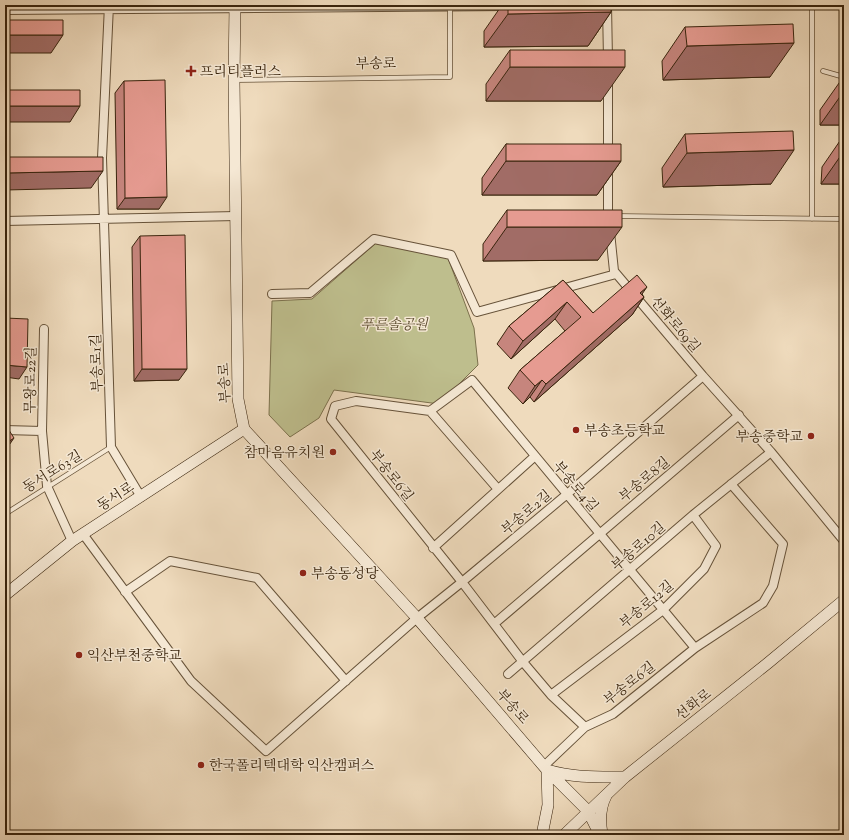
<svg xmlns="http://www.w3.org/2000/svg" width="849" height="840" font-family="'Sorts Mill Goudy','Noto Serif KR',serif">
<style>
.green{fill:#bebe8d;stroke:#7c714d}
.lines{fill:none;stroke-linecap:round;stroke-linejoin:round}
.lane-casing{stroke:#665239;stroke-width:5.5}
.street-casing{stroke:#665239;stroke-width:10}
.secondary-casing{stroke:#39240d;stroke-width:12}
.lane{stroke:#f5e8d4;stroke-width:4}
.street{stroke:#f5e8d4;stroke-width:8}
.secondary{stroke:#f5e8d4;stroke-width:11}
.wall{fill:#c6857d;stroke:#39240d}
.shaded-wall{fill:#a16c66;stroke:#39240d}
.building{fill:#e69b91;stroke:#39240d}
.poi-dot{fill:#8f2418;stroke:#f5e8d4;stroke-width:1.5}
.labels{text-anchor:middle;stroke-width:3;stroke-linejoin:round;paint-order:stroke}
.street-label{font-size:14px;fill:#39240d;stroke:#f5e8d4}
.poi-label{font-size:14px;fill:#39240d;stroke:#f5e8d4;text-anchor:start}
.park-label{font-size:14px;font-style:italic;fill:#5a4a2d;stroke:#f5e8d4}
</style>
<rect width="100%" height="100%" fill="#efdbbd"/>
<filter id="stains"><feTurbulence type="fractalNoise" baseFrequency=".005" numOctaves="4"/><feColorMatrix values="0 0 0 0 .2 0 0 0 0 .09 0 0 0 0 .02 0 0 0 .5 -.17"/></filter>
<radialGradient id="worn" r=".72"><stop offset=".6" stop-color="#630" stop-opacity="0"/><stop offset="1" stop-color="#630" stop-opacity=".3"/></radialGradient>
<path class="green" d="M376,243L448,258L474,328L478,365L439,404L334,390L319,418L290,437L269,415L272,301L312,299Z"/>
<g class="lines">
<defs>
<path id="lane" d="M823,71L844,77
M234,80L450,77V7
M616,216L844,219
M812,219V5
M5,514L111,447"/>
<path id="street" d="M109,5L102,158L111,447L141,497
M607,5L608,60
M5,10L511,6
M608,82V154
M608,168V220
M5,221L236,216
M610,232L614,271L703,376L771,452L844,541
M272,294L310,293L374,239L451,255L477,312L616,274
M44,329L42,431L47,486L72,541
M430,411L472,380L695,648
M5,430L42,431
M497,488L430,411L356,401L335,406L331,419L462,582L523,662L551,695L585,727
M83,534L191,681L266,751L417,618L462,582L566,495L703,376
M433,548L534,457
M125,592L170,561L257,578L346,681
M494,624L739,415
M508,674L693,515L771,452
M551,695L663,610L704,569L716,546L693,515
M544,766L585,727L613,714L695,648L763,603L773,586L783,544L731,484"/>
<path id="secondary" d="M235,5L234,80L238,399L244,429L417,618L547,770L588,811L600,835
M5,595L72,541L244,429
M602,834C600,822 600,807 606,796
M545,835L543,830L548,805L547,770C573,778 598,777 625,777
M564,835L625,777L768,663L844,600"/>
</defs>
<use href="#lane" class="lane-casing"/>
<use href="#street" class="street-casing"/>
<use href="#secondary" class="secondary-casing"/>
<use href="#lane" class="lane"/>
<use href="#street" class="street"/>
<use href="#secondary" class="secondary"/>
</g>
<path class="wall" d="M502,5H611V12L588,46L484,47V31Z
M685,27L770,77L663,80L662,61Z
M510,50L601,101H486V84Z
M844,76V125H820V110Z
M124,81L159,209H117L115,93Z
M685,134L771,184L663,187L662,168Z
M844,135V184H821L822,167Z
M506,144L621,161L597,195H482V178Z
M507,210L598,260L483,261V244Z
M140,236L179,380L134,381L132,247Z
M563,280L593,313L642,294L644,297L632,315L534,402L530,397L523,404L508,388L520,370L565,331L555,319L511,359L497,344L509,326Z"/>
<path class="shaded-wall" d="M611,12L588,46L484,47L508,14Z
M5,35H63L51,53H5Z
M794,43L770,77L663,80L687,46Z
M510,67H625L601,101H486Z
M844,91V125H820Z
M5,106H80L70,122H5Z
M794,150L771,184L663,187L687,153Z
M844,151V184H821Z
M506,161H621L597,195H482Z
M103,171L91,188L5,190V173Z
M167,197L159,209H117L125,198Z
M507,227H622L598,260L483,261Z
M647,287L635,304L640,293Z
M644,297L632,315L534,402L546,384Z
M567,302L555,319L511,359L523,341Z
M5,365L27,367L19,379L5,377Z
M142,369H187L179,380L134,381Z
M542,380L530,397L523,404L535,386Z
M14,438L5,451V444Z"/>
<path class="building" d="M508,5H611V12L508,14Z
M5,20H63V35H5Z
M793,24L794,43L687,46L685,27Z
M510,50H625V67H510Z
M165,80L167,197L125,198L124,81Z
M5,90H80V106H5Z
M793,131L794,150L687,153L685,134Z
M506,144H621V161H506Z
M5,157H103V171L5,173Z
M507,210H622V227H507Z
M185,235L187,369H142L140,236Z
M637,275L647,287L640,293L644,297L546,384L542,380L535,386L520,370L581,317L567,302L523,341L509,326L563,280L593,313Z
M5,318L28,319L27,367L5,365Z
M5,424L14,438L5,444Z"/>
<g class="poi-dot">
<path d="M189 65h4v4h4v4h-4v4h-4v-4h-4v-4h4z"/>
<circle cx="576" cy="430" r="4"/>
<circle cx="811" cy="436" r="4"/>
<circle cx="333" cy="452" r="4"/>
<circle cx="303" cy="573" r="4"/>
<circle cx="79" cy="655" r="4"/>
<circle cx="201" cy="765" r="4"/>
</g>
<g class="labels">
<g class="street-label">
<text transform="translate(376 63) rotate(-1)" y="5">부송로</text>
<text transform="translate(676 324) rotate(50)" y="5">선화로69길</text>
<text transform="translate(96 363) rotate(-92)" y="5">부송로1길</text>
<text transform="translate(30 380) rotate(-89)" y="5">무왕로22길</text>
<text transform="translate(224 383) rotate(-93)" y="5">부송로</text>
<text transform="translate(52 471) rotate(-32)" y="5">동서로63길</text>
<text transform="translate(392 475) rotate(52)" y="5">부송로6길</text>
<text transform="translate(644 479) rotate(-40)" y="5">부송로8길</text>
<text transform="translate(576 486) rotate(50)" y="5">부송로4길</text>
<text transform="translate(115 496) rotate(-33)" y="5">동서로</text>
<text transform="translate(526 512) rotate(-40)" y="5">부송로2길</text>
<text transform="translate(638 546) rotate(-41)" y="5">부송로10길</text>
<text transform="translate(646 604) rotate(-40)" y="5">부송로12길</text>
<text transform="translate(629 683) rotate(-38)" y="5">부송로6길</text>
<text transform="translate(693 704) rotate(-38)" y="5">선화로</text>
<text transform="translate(513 706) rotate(49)" y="5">부송로</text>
</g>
<g class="poi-label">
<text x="200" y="76">프리티플러스</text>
<text x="584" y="435">부송초등학교</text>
<text x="803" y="441" text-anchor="end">부송중학교</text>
<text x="325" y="457" text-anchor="end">참마음유치원</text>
<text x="311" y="578">부송동성당</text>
<text x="87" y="660">익산부천중학교</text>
<text x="209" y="770">한국폴리텍대학 익산캠퍼스</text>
</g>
<g class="park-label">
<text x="394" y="329">푸른솔공원</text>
</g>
</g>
<rect width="849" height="840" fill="none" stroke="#efdbbd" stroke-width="20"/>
<rect x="6" y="6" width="837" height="828" fill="none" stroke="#39240d" stroke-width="2"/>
<rect x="10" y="10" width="829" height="820" fill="none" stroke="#39240d"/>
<rect width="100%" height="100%" filter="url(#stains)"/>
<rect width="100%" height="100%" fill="url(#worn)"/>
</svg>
